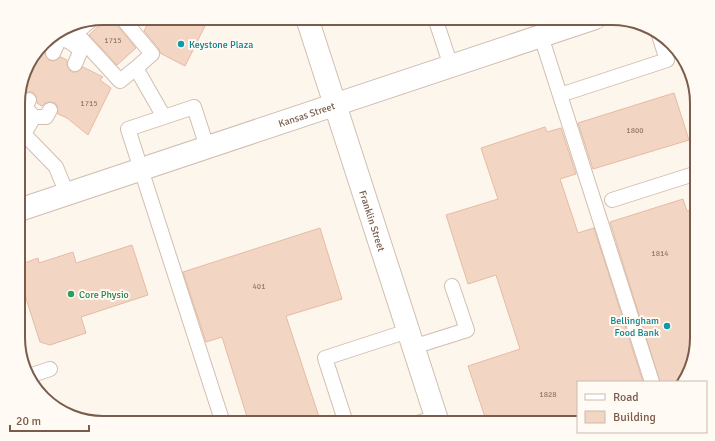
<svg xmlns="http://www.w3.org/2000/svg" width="715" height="441" font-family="Signika,sans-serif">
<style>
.building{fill:#f3d5c3;stroke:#e6bba3}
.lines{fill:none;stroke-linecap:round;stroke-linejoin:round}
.service-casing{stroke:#d1beb0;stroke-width:16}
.minor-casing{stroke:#d1beb0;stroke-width:24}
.service{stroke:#fff;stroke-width:14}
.minor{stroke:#fff;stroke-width:22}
.culture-dot{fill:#0f9aa8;stroke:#fffaf3;stroke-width:1.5}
.leisure-dot{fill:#2e9e5b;stroke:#fffaf3;stroke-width:1.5}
.labels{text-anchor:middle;stroke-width:4;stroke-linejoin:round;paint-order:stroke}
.number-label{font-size:8px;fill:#987a6a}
.culture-label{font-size:10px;fill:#0d838f;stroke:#fffaf3;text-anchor:start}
.street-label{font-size:10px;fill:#7a5c4d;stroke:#fffaf3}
.leisure-label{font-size:10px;fill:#27864d;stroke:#fffaf3;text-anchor:start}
.rim{fill:none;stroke:#7a5c4d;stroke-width:2}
</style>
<rect width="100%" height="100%" fill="#fdf6ec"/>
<path class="building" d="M107,18H111L136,48L117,65L89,35Z
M151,18H209L185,66L160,53L159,49L144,31Z
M43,48L45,49V54L49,60L54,61L61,57L67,60V65L71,72H76L83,67L103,77L100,80L111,88L88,135L67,118L58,114L57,106L55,103L50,102L45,103L42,106L37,103L36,96L33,92H29L24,93L22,96L19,95Z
M674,93L689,140L593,169L578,123Z
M545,127L547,132L561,128L576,174L560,179L578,233L594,228L643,382H578V423H487L468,366L520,349L496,275L468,284L446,215L498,199L481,148Z
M683,199L687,211L697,208V343L684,382H660L610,222Z
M320,228L342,299L286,316L321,423H249L222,337L206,342L183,272Z
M132,245L148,295L81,317L86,333L50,345L40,342L19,277V265L38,258L39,263L73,252L76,263Z"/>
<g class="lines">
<defs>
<path id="service" d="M122,18L152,54L136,68
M435,18L451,66
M90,21L76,33L120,81L136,68L164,117
M541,36L652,382
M70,42L81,50L75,64
M53,53L60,38L70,42L76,33
M560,95L667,60L658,32
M34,117H46L50,110
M19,133L24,134L56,167L67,194
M24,134L34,117L25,107L29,100
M207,147L194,107L128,129L223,423
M612,200L697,173
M413,347L467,330L452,286
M29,376L50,369
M346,423L325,358L408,331
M418,423L437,417"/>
<g id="minor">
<path id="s1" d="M307,18L438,423"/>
<path id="s2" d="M19,210L595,18"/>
</g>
</defs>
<use href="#service" class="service-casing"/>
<use href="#minor" class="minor-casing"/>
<use href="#service" class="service"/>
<use href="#minor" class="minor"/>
</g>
<g class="culture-dot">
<circle cx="181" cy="44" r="4"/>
<circle cx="667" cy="326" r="4"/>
</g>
<circle class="leisure-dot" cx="71" cy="294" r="4"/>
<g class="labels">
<g class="number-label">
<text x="113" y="43">1715</text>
<text x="89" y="106">1715</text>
<text x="635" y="133">1800</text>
<text x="660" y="256">1814</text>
<text x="259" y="289">401</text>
<text x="548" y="397">1828</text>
</g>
<g class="culture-label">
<text x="189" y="48">Keystone Plaza</text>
<text x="659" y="324" text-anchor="end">Bellingham<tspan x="659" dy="12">Food Bank</tspan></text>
</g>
<g class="street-label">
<text dy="4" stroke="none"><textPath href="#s2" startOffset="303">Kansas Street</textPath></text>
<text dy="4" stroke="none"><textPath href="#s1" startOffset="213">Franklin Street</textPath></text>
</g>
<g class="leisure-label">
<text x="79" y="298">Core Physio</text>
</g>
</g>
<path d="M0 0H715V441H0ZM103 25H612A78 78 0 0 1 690 103V338A78 78 0 0 1 612 416H103A78 78 0 0 1 25 338V103A78 78 0 0 1 103 25Z" fill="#fffaf3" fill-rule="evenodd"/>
<path class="rim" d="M103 25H612A78 78 0 0 1 690 103V338A78 78 0 0 1 612 416H103A78 78 0 0 1 25 338V103A78 78 0 0 1 103 25Z"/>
<rect x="577" y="381" width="130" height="52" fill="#fffaf3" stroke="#cabbb1"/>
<rect x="585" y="394" width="20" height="6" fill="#ffffff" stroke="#cabbb1"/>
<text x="613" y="401" font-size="12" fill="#7a5c4d">Road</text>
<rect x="585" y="411" width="20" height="12" fill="#f3d5c3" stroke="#cabbb1"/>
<text x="613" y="421" font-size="12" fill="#7a5c4d">Building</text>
<path d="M10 425v6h79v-6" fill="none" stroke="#7a5c4d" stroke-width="2"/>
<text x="16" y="425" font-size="12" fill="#7a5c4d" stroke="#fffaf3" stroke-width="3" paint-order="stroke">20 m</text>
</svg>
